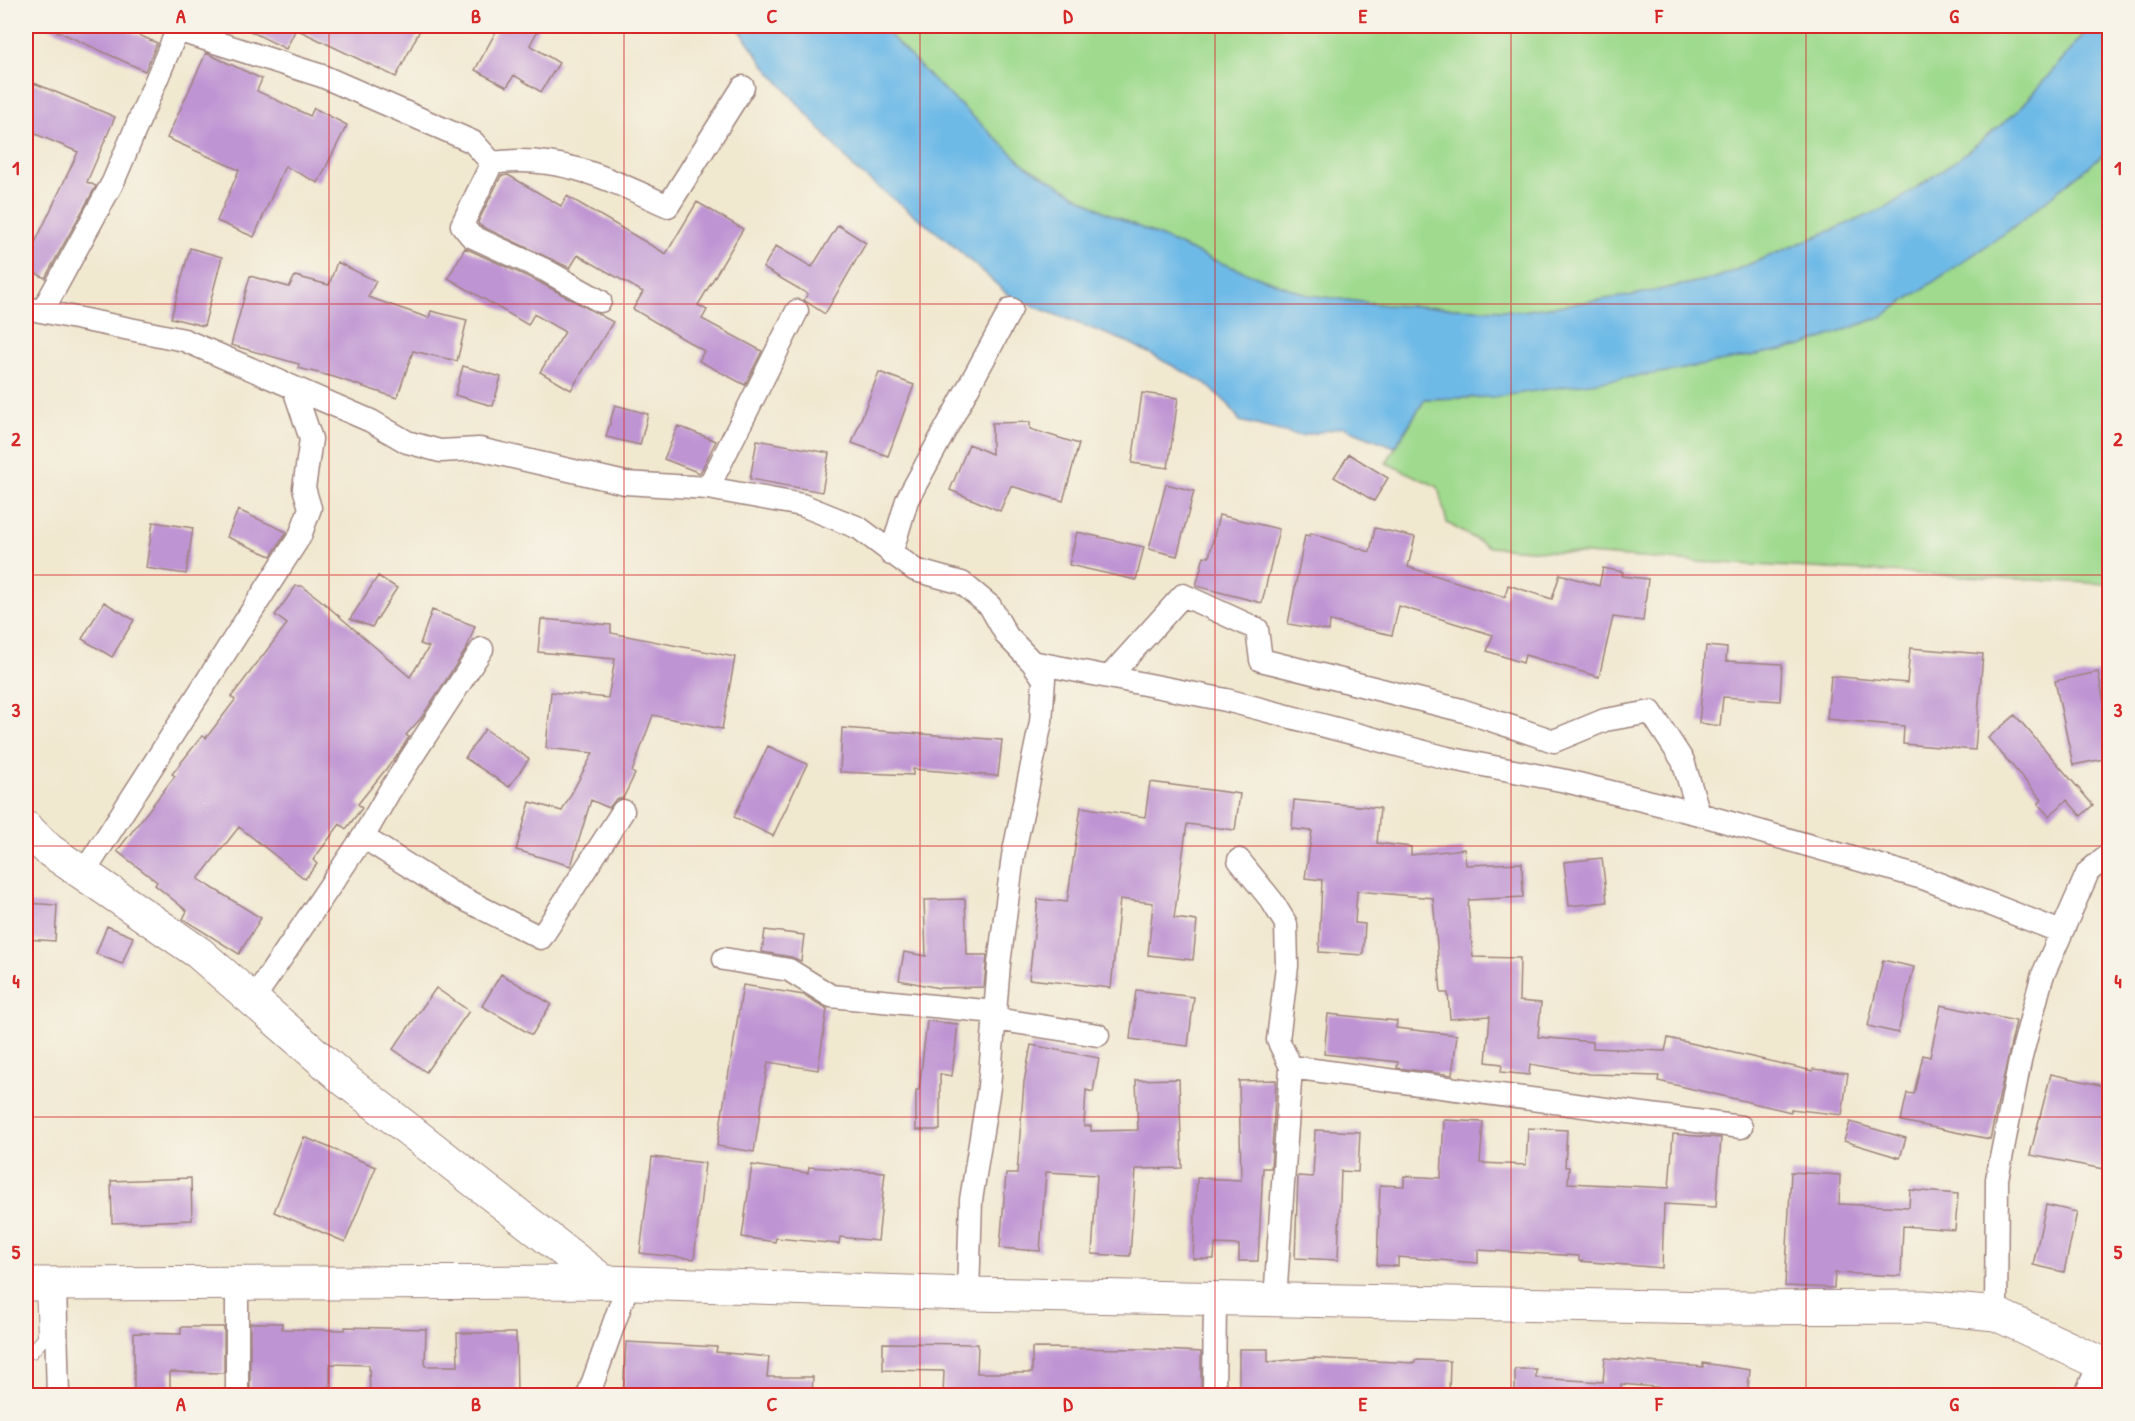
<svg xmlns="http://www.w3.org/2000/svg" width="2135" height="1421" font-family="'Patrick Hand',sans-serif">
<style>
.green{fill:#9fda8e;stroke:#747c5c;stroke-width:1.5}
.water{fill:#6ebae7;stroke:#5c6c89;stroke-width:1.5}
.building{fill:#bf94d3}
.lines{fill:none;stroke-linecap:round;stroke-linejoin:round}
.lane-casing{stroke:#9e847e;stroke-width:14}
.street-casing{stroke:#9e847e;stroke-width:25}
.secondary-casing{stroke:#9e847e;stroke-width:35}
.lane{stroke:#fff;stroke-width:12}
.street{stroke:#fff;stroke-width:22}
.secondary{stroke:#fff;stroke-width:33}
.grid{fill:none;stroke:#d62828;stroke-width:1.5;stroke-opacity:0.55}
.neatline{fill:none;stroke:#d62828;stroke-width:2}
.grid-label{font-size:20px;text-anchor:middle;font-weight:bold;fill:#d62828}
</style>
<rect width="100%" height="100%" fill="#f7f3e8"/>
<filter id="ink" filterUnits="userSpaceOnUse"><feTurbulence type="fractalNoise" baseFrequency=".0167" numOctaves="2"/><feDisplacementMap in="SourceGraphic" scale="12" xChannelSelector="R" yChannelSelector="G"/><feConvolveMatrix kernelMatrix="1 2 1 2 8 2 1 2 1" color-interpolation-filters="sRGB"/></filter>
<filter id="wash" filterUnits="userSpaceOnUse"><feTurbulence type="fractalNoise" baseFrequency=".008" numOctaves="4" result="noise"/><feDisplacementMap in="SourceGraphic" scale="24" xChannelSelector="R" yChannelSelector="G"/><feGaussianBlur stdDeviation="1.35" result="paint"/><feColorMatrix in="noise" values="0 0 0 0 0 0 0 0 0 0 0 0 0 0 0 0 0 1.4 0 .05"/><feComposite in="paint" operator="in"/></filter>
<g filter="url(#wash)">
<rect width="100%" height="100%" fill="#f1e8d0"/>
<path class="green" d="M881,26H2091L2017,112L1953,163L1888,207L1716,278L1634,295L1522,311L1385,305L1308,295L1213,260L1105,212L1026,166L928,75Z
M2109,150V584L1683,561L1489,547L1447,523L1438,487L1386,463L1425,399L1494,397L1883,316L2008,231Z"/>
<path class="water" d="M737,26H881L928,75L1026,166L1105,212L1213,260L1308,295L1385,305L1522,311L1634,295L1716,278L1888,207L1953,163L2017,112L2091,26H2109V150L2008,231L1883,316L1802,346L1673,371L1494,397L1425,399L1395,447L1343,427L1301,436L1240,421L1229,405L1205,383L1130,343L1012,298L948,241L856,170L764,65Z"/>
<g id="blocks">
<path class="building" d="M46,26H118L157,43L145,71Z
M240,26H422L396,77L296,29L286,49Z
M499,26H540L530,45L559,63L541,92L514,75L507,87L475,70Z
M206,53L262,79L257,91L310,116L314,108L347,125L318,183L285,166L254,237L217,221L239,170L167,138Z
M34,83L115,117L87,182L96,186L45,278L26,268V262L78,152L26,130V104Z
M508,175L561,206L567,196L666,254L697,202L743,229L698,305L707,310L702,319L762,351L745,385L699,361L704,351L633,309L643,292L578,255L570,268L479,225L478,222L501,176Z
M838,225L866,243L825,314L804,300L808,294L763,268L776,246L812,267Z
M190,248L222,257L204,326L171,318Z
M465,248L539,282L613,322L571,390L540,372L565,332L534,314L528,325L448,278Z
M337,262L376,281L368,297L429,318L431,311L467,320L457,361L413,351L397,398L334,377L298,368L299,364L231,345L250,276L289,287L295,276L329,285Z
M463,366L501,377L493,406L455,395Z
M879,372L914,385L888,456L852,443Z
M1142,393L1178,398L1168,468L1132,463Z
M615,405L648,414L640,445L606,437Z
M1030,422V429L1079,444L1063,501L1011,486L1000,511L950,490L969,444L992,454V423Z
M678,426L716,441L700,473L664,459Z
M757,440L829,453L822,492L750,479Z
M1349,454L1388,478L1374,501L1334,477Z
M1166,484L1194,491L1177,556L1149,549Z
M238,510L287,532L271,556L227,537Z
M1219,515L1279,529L1262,603L1196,586L1204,556L1209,557Z
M153,522L193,528L186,574L146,568Z
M1375,528L1415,537L1408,567L1505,597L1508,585L1552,599L1560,574L1599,586L1603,568L1623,572L1622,576L1648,579L1643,621L1613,617L1599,677L1525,655L1523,663L1487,651L1493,635L1399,606L1392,635L1330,621L1329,631L1288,624L1305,535L1310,536L1311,533L1370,552Z
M1077,532L1144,547L1136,580L1069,565Z
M378,576L397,588L372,627L350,619Z
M296,586H302L318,598L410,677L429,647L420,644L432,610L475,626L467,648L421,718L406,735L409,737L398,754L358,804L362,808L346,829L340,824L313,860L317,864L305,879L239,827L198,879L261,918L239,954L183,919L187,911L155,885L157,882L117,851L175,776L172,774L202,736L206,738L235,700L231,697L287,624L275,615Z
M104,602L134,620L112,657L82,639Z
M541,619L611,625V633L735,657L722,729L653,715L632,772L635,774L623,798L616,799L609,808L591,800L571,866L516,850L530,802L562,811L593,753L546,748L551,692L608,698L615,659L538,652Z
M1706,646L1727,648L1726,661L1782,664L1780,701L1723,697L1720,726L1699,723Z
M1910,648L1983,654L1975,750L1903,744L1904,726L1827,719L1831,676L1907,683Z
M2098,672L2109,727V758L2073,765L2055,681Z
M2015,715L2093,805L2081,816L2067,800L2049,816L2038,804L2042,800L1988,738Z
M842,728L1002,740L998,776L913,769V775L840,772Z
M485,729L529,759L509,787L465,758Z
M768,746L807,764L773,836L734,817Z
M1150,782L1240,794L1235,830L1187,824L1174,918L1197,921L1193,960L1148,955L1153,903L1120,899L1111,988L1029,979L1038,899L1067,902L1081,807L1145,817Z
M1294,800L1380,808L1377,843L1411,847V855L1464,849L1466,865L1522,863L1523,897L1469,900L1468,906L1473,957L1520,958L1519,1001L1541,1003L1538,1037L1593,1042V1048L1665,1051L1668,1038L1813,1071V1069L1848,1073L1842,1115L1791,1109V1112L1658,1081L1659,1076L1590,1074L1530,1064L1529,1075L1501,1072L1502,1064L1486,1062L1490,1016L1450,1019L1448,993H1441L1433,898L1357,891L1355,923L1365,924L1363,955L1319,952L1322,880L1305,878L1312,831L1292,829Z
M1602,858L1607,902L1569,906L1564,862Z
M965,899L967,955H987L984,987L939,988L899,980L904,952L926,956L924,900Z
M26,903L57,905L55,941L26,939Z
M107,926L133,937L122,964L96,954Z
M765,930L804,935L801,961L791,957L762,952Z
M1883,960L1914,967L1898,1033L1868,1026Z
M501,974L551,1004L532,1035L482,1006Z
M743,985L804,995L827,1009L818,1070L768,1062L754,1152L717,1146Z
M436,988L469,1011L426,1072L393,1049Z
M1136,990L1194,997L1188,1046L1130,1039Z
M1941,1005L2016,1021L1990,1139L1901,1121L1907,1093L1914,1094L1923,1055L1930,1057Z
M1328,1014L1397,1021L1396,1028L1457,1035L1452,1075L1397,1068L1398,1062L1324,1054Z
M927,1021L958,1024L952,1076L940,1074V1130H916V1090H919Z
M1031,1045L1099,1058L1093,1092L1086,1090L1084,1126H1091V1131L1138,1130L1136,1080L1179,1079L1182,1168L1136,1169L1130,1256L1092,1254L1097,1175L1046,1172L1040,1251L1000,1248L1006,1174H1017L1024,1082Z
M2051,1074L2109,1087V1170L2030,1155Z
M1276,1080L1271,1168H1263L1258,1261H1239V1245L1215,1244L1214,1259H1193L1197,1178L1241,1180L1239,1081Z
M1444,1120L1483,1122L1480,1163L1526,1165L1528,1128L1567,1130L1565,1167H1569L1568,1183L1669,1188L1673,1134L1721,1138L1716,1207L1664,1204L1662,1268L1579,1261V1256L1478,1250V1263L1398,1257V1266L1377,1265L1380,1185L1404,1186V1176L1441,1178Z
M1850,1122L1906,1138L1900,1158L1844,1141Z
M1315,1130L1360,1132L1358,1172L1341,1171L1338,1260L1295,1258L1298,1176L1313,1177Z
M304,1137L376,1167L345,1242L274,1212Z
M652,1157L705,1163L694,1259L640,1253Z
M752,1165L808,1173L809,1167L885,1172L878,1241L840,1237L839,1244L776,1238L775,1242L742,1237Z
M1791,1172L1840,1175L1839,1204L1909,1207L1910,1190L1958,1194L1955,1230L1903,1226L1901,1276L1835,1273L1834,1288L1785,1286Z
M191,1178L192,1220L112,1223L111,1181Z
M2046,1205L2077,1212L2064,1272L2033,1265Z
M250,1323H282V1329L345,1330V1327L426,1329L425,1366H458L457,1333H516L517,1395H370L369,1365L330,1364V1395H250Z
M181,1327H224V1373L170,1372V1395H134V1333L181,1334Z
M626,1342L717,1347L716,1352L769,1357L767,1377H813L812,1395H623Z
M883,1343L978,1344L977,1373H1032V1348L1145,1349L1201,1352V1395H943L944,1371L883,1370Z
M1239,1349H1268V1362L1312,1358L1415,1363V1360L1450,1361L1449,1395H1239Z
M1605,1358L1703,1367V1363L1750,1370L1747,1395H1699V1391L1621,1384V1395H1515V1369H1536V1378L1603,1382Z"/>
</g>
</g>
<g filter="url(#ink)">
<use href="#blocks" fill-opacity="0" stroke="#9e847e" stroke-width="1.5"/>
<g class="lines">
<defs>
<path id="lane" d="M32,1352L44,1338L42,1285
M2092,1381L2110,1390"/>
<path id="street" d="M177,30L322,76L473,142L492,163L462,225L471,236L545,270L600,301
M492,163C558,153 609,179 668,206L743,87
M26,308L184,340L371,421L407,442L440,451L479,449L625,483L708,488L802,505L859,528L915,570L962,583L990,606L1007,636L1032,662L1044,679L1041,722L1013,856L999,964L989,1087L971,1200L968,1294
M43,310L113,182L179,26
M708,488L797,311
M891,554L907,500L1011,309
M1032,662L1226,700L1447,758L1566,781L1699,814L1926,879L2061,932
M1109,677L1183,595L1257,629L1261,660L1461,710L1554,741L1605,720L1651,712L1683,761L1699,814
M363,837L450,892L541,938L623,811
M1239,860L1272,901L1286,924L1287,966L1278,1040L1291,1067L1275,1300
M83,874L300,536L310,508L304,488L311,439L294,389
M724,959L789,970L831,996L995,1012
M252,1001L363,837L389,792L482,649
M995,1019L1098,1035
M1291,1067L1741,1127
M55,1285L58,1396
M1996,1314L1997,1179L2020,1061L2042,977L2088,872L2110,853
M237,1396V1286
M588,1396L628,1284
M1214,1396L1215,1299
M2085,1396L2100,1363"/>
<path id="secondary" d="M26,828L49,850L199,953L345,1080L604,1282
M26,1284L604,1282L968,1294L1714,1308L1923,1307L1996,1314L2100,1363L2110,1365"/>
</defs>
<use href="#lane" class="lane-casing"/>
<use href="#street" class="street-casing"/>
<use href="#secondary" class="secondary-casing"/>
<use href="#lane" class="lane"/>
<use href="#street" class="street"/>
<use href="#secondary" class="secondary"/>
</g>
</g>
<path class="grid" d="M329,26V1396M624,26V1396M920,26V1396M1215,26V1396M1511,26V1396M1806,26V1396M26,304H2110M26,575H2110M26,846H2110M26,1117H2110"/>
<rect width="2135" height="1421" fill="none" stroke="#f7f3e8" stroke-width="66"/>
<rect x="33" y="33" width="2069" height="1355" class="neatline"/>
<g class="grid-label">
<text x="181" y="23">A</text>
<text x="476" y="23">B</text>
<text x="772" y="23">C</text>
<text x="1068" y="23">D</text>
<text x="1363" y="23">E</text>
<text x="1659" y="23">F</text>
<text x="1954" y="23">G</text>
<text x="16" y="175">1</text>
<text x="2118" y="175">1</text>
<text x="16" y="446">2</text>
<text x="2118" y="446">2</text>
<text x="16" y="717">3</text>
<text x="2118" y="717">3</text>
<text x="16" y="988">4</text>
<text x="2118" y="988">4</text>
<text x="16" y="1259">5</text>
<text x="2118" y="1259">5</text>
<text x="181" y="1411">A</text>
<text x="476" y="1411">B</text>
<text x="772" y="1411">C</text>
<text x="1068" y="1411">D</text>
<text x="1363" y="1411">E</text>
<text x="1659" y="1411">F</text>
<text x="1954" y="1411">G</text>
</g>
</svg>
